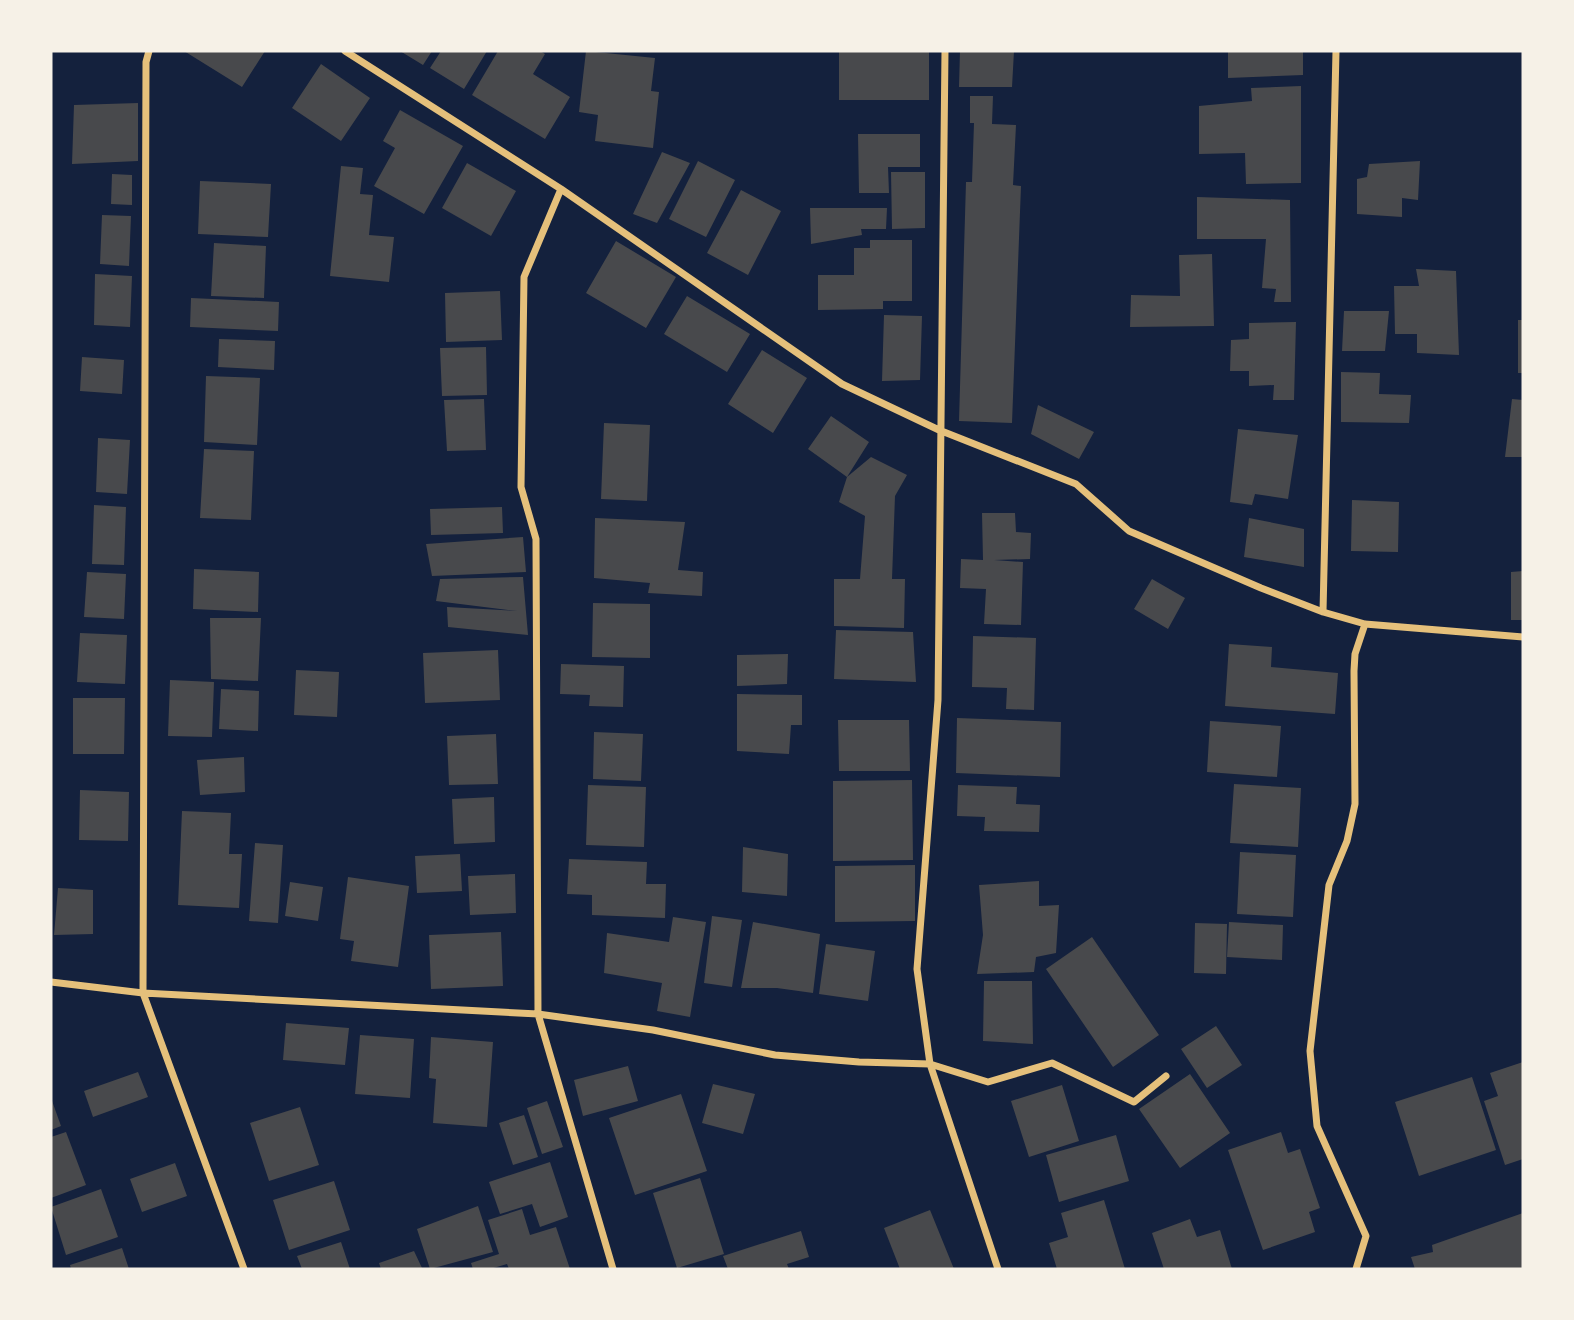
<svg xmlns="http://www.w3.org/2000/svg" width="1574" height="1320" font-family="'Asap Condensed',sans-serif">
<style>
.building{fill:#48494c}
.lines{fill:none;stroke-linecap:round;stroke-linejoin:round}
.minor{stroke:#e5c07b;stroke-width:7}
</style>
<rect width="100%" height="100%" fill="#14213d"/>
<path class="building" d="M184,51H265L242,87Z
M400,51H432L423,65Z
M441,51H487L464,89L430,68Z
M498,51H540L545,54L533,74L570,97L545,139L472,95Z
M586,51L655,58L651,91L659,92L653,148L595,141L598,115L579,112Z
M839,51H929V100H839Z
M960,51H1014L1012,87H959Z
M1228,51H1303V75L1228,78Z
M321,64L370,98L341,141L292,108Z
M1301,86V183L1246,184L1245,153L1199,154V106L1252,101L1251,88Z
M970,96H993L992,124L1016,125L1013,185L1021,186L1012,423L959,421L966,182H972L974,123H970Z
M138,103V161L72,164L74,105Z
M400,110L463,146L424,214L374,186L395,148L383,141Z
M858,134H920V167H888L889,193H859Z
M662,152L690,163L657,223L633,214Z
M698,161L735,180L706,237L669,219Z
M1420,161L1418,200L1402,198V217L1357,214V179L1367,177L1369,164Z
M467,163L516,191L491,236L442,208Z
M341,166L363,168L360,194L373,195L369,235L394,237L389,282L330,276Z
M891,172H925V228L892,229Z
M112,174L132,175V205L111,204Z
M200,181L271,184L268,237L198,234Z
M741,190L781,211L748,275L707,253Z
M1197,197L1290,200L1291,302H1274L1276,289L1262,288L1266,239H1197Z
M810,208H887L886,229H861L862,235L811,244Z
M102,215L131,216L129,266L100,264Z
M870,240H912V301H883V309L818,310V275H854V248H870Z
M616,241L676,277L646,328L586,293Z
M214,243L266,246L264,298L211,296Z
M1212,254L1214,326L1130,327L1131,295L1180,296L1179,255Z
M1416,269L1456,271L1459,355L1417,353V334H1395L1394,286H1419Z
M95,274L132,276L130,327L94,325Z
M500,291L502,340L446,342L445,293Z
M687,296L750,334L727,372L664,334Z
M191,298L279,302L278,331L190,327Z
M1344,311H1389L1385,351H1342Z
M884,315L922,316L920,380L882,381Z
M1518,320H1523V373H1518Z
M1296,322L1294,400H1273L1274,385L1249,386V371H1230L1231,340L1249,339V323Z
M219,339L275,341L274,370L218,367Z
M486,347L487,395L442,396L440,348Z
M762,350L807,378L773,433L728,404Z
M82,357L124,360L122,394L80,391Z
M1341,372L1380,373L1379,394L1411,395L1409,423L1341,422Z
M206,376L260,378L257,445L204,442Z
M484,399L486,450L447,451L444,400Z
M1512,399L1523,400V457H1505Z
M1038,405L1094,432L1079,459L1031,434Z
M831,416L869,442L847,477L871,457L907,475L895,496L892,579H905L904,628L834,626V579H860L865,516L839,502L847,477L808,449Z
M604,423L650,425L647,501L601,499Z
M1238,429L1298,435L1288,499L1255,494L1252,505L1230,502Z
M98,438L130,440L127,494L96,492Z
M204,449L254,451L251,520L200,518Z
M1352,500L1399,502L1398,552L1351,551Z
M94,505L126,507L124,565L92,564Z
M502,507L503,533L431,535L430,509Z
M982,513H1015L1016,532L1031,533L1030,559L994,560L1023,562L1021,625L984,624L986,589L960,588L961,559L983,560Z
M595,518L685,522L678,570L703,572L702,596L648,593L650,583L594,578Z
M1249,518L1304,529V567L1244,557Z
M523,537L526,572L432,576L426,544Z
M194,569L259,572L258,612L193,609Z
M1523,571V620H1511V572Z
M87,572L126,574L124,619L84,617Z
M523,577L528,635L448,627L447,607L517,611L436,601L440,579Z
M1152,579L1185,598L1168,629L1134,609Z
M593,603L650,604V658L592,657Z
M210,618H261L258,681L211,679Z
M836,630L913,632L916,682L834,679Z
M80,633L127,635L125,684L77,682Z
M973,636L1036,638L1034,710L1006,709L1007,688L972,687Z
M1229,644L1272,647L1271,667L1338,673L1335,714L1225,706Z
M498,650L500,700L425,703L423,653Z
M788,654L787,684L737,686V655Z
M561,664L624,666L623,707L589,706L590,695L560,694Z
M296,670L339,672L337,717L294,715Z
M170,680L214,682L212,737L168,736Z
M221,689L259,691L258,731L219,729Z
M737,694L802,695V725H791L789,754L737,751Z
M73,698H125L124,754H73Z
M957,718L1061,722L1060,777L956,773Z
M838,720H909L910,771H839Z
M1210,721L1281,726L1277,777L1207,772Z
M594,732L643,734L641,781L593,779Z
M496,734L498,784L449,785L447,736Z
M244,757L245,792L200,795L197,760Z
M912,780L913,860L833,861V781Z
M1234,784L1301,788L1298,847L1230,843Z
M588,785L646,787L644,847L586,845Z
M958,785L1017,787L1016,804L1040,805L1039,832L984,831L985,817L957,816Z
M80,790L129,792L128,841L79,840Z
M494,797L495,842L454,844L452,799Z
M182,811L231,813L229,854H242L239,908L178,905Z
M255,843L283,845L278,923L249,921Z
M743,847L788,854L787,896L742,892Z
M1240,852L1296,855L1293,917L1237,914Z
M460,854L462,891L417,893L415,856Z
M569,859L647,862L646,884H666L665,918L592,915V895L567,894Z
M915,865V921L835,922V866Z
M515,874L516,913L470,915L468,876Z
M348,877L409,886L398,967L351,961L354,941L340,939Z
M1039,881V906L1059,905L1056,953L1036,957L1034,972L977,974L983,935L979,885Z
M290,882L323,887L318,921L285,916Z
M58,888L93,890V934L54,935Z
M712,916L742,920L732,987L704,983Z
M673,917L706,922L690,1017L657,1011L662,983L604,973L607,933L669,942Z
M753,922L820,934L813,993L777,988H741Z
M1229,922L1283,925L1282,960L1227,957Z
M1195,923L1227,924L1226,974L1194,973Z
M501,932L503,986L431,989L429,935Z
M1092,937L1159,1035L1113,1067L1046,969Z
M826,944L875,951L868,1001L819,994Z
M984,981H1032L1033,1044L983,1041Z
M286,1023L349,1028L345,1065L283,1060Z
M1216,1026L1242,1065L1207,1088L1181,1049Z
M360,1035L414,1039L410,1098L355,1094Z
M431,1037L493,1042L487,1127L433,1123L436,1079L429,1078Z
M1523,1062V1159L1505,1165L1484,1101L1498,1096L1490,1073Z
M628,1066L638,1101L583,1116L574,1080Z
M138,1072L148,1097L93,1117L84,1091Z
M1190,1074L1230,1133L1180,1168L1139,1109Z
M1472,1077L1496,1150L1419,1176L1395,1102Z
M713,1084L755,1094L743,1134L702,1123Z
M1062,1085L1079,1141L1029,1157L1011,1101Z
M681,1094L707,1171L635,1195L609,1118Z
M51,1098L61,1126L51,1130Z
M547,1101L563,1147L542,1154L527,1108Z
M300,1107L319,1165L269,1181L250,1123Z
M524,1115L538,1157L513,1165L499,1123Z
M66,1132L86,1185L51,1198V1137Z
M1281,1132L1288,1153L1300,1149L1320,1208L1309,1212L1315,1232L1263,1250L1228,1150Z
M1116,1135L1129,1181L1059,1202L1046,1155Z
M550,1162L568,1217L540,1227L532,1204L500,1214L489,1182Z
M175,1163L187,1196L142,1212L130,1179Z
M700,1178L724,1254L677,1268L653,1193Z
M334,1181L350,1230L289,1250L273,1200Z
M101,1189L118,1237L66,1255L51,1207Z
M1104,1200L1125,1269H1057L1049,1243L1068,1237L1061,1213Z
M478,1206L493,1252L430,1269L417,1229Z
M522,1209L530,1235L556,1227L570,1269H509L507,1264L490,1269H473L471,1263L499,1254L488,1220Z
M930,1210L954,1269H900L884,1228Z
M1523,1213V1269H1415L1411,1257L1433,1252L1432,1245Z
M1190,1219L1197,1237L1220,1230L1232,1269H1164L1152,1233Z
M801,1231L809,1257L787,1264L789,1269H728L723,1256Z
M341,1242L350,1269H302L297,1256Z
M122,1248L129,1269H71L70,1265Z
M414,1251L422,1268L381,1269L379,1263Z"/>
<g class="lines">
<path class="minor" d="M149,51L146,62L143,993L244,1269
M345,51L561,189L842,384L939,430L1076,484L1129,531L1261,588L1323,612L1365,624L1523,637
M945,51L938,700L917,969L930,1064L998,1269
M561,189L524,277L521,487L536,539L538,1014L613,1269
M1323,612L1336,51
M51,982L143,993L538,1014L653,1030L775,1055L859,1062L930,1064L988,1082L1052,1063L1134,1102L1166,1076
M1356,1269L1366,1236L1317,1126L1310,1051L1329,885L1347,841L1355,804L1354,671L1355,654L1365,624"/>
</g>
<rect width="1574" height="1320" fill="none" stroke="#f6f1e7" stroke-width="105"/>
</svg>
